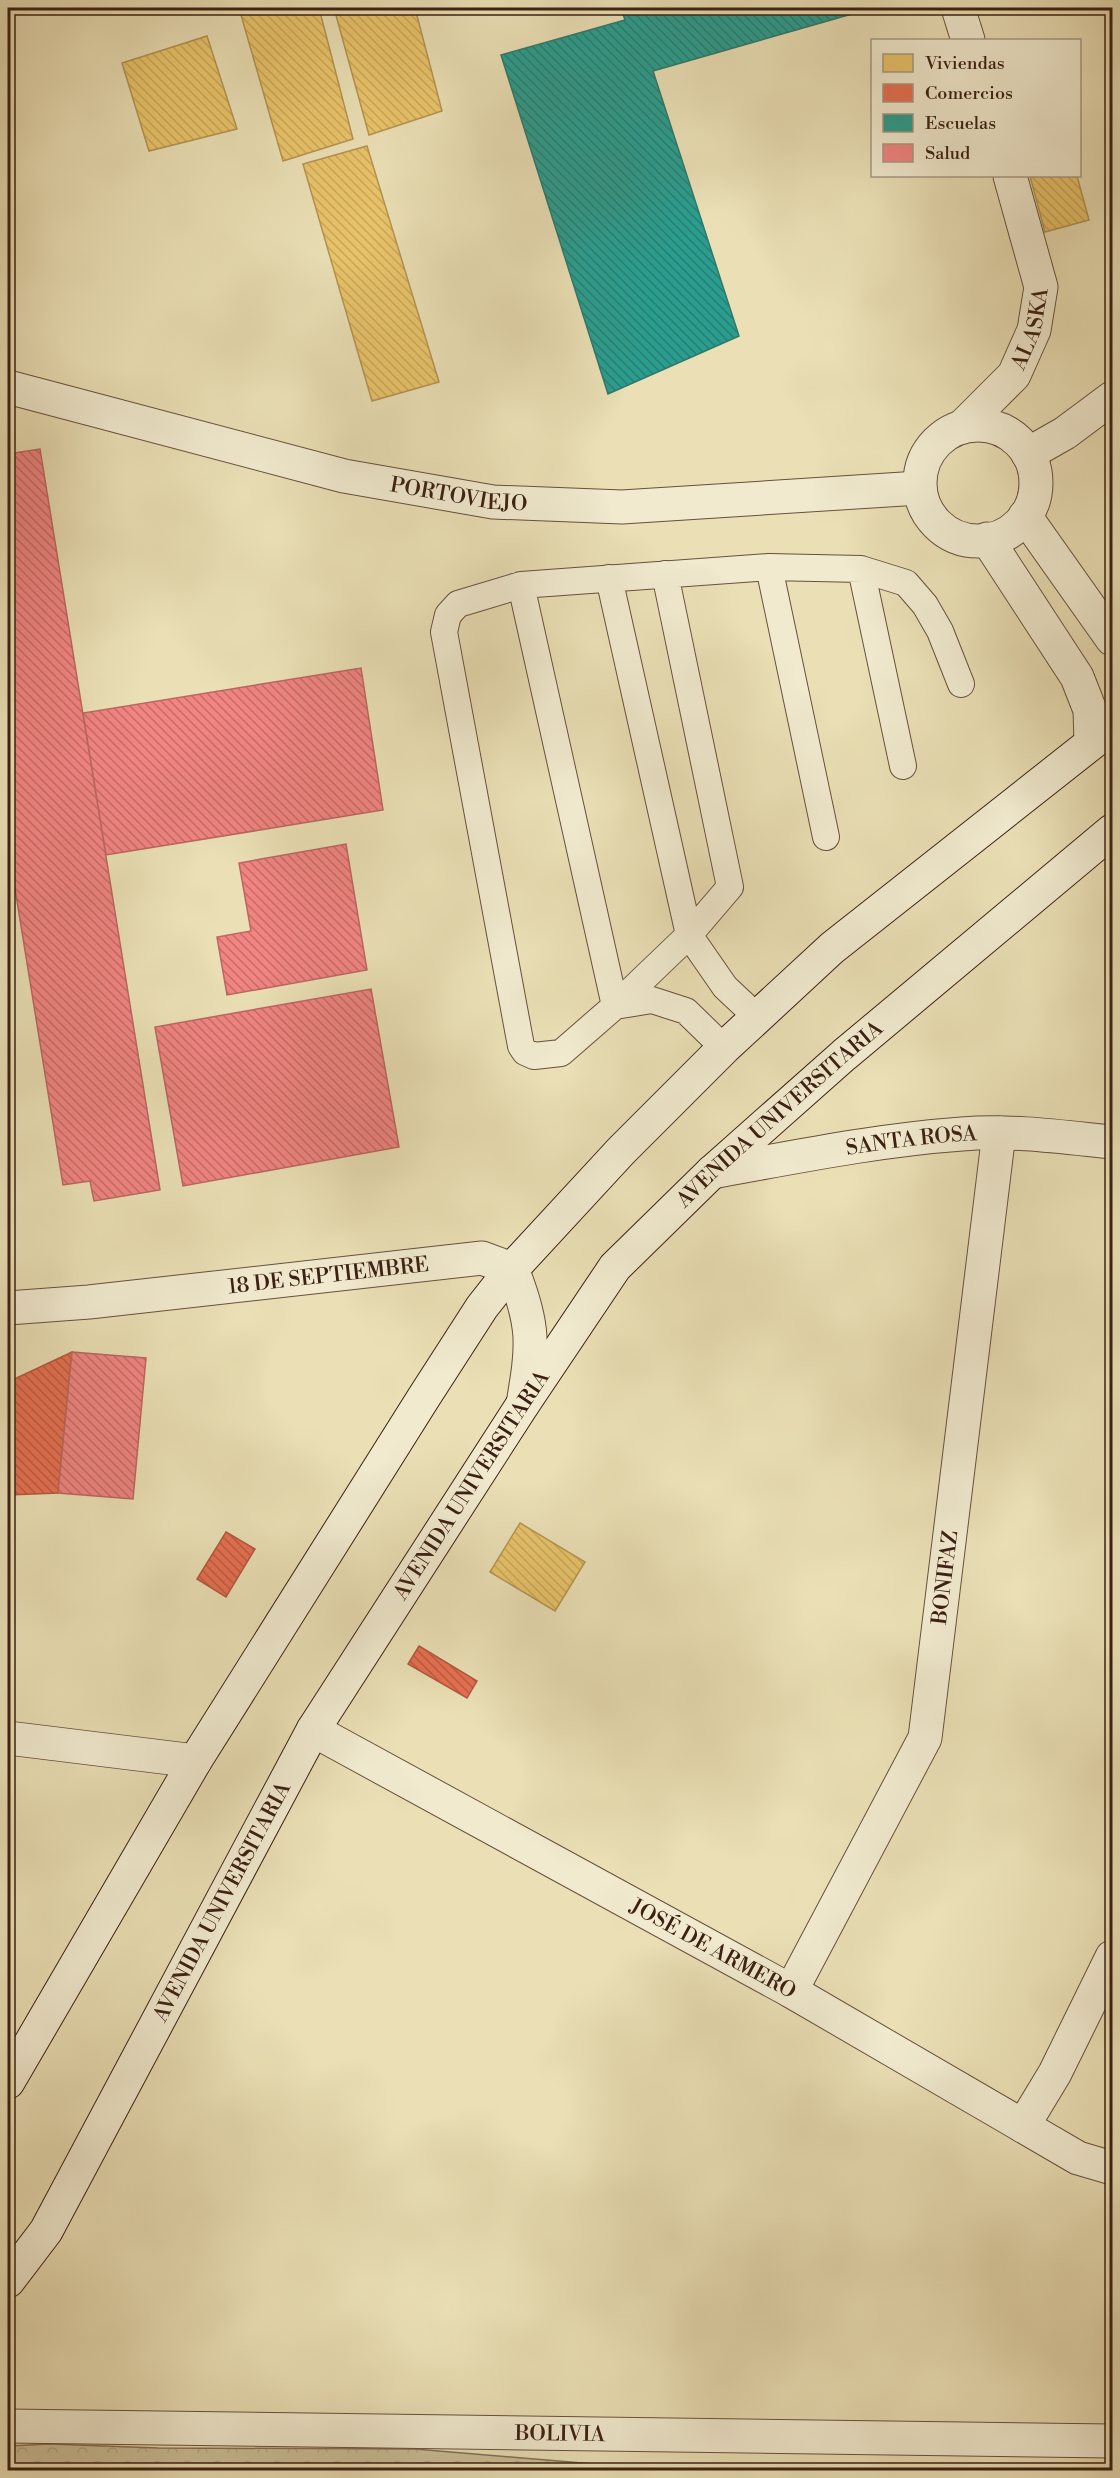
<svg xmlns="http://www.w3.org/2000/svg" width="1120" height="2478" font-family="'Libre Bodoni',serif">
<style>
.park{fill:url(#park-crowns);stroke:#847056;stroke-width:1.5}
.homes{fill:url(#homes-back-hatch);stroke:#b59350;stroke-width:1.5}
.shops{fill:url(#shops-back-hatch);stroke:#b3573e;stroke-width:1.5}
.schools{fill:url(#schools-back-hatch);stroke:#2f786a;stroke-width:1.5}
.health{fill:url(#health-back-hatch);stroke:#bb6661;stroke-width:1.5}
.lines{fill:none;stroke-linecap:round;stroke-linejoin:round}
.service-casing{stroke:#67503c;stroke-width:28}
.minor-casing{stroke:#67503c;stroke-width:35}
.tertiary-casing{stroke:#67503c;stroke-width:35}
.secondary-casing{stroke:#3b2013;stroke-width:35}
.service{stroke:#f1eacf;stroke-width:26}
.minor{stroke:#f1eacf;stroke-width:33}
.tertiary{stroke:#f1eacf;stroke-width:33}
.secondary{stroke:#f1eacf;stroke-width:33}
.labels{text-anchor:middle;stroke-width:6;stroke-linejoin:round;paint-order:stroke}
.street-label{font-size:21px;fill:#3b2013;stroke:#f1eacf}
</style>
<defs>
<pattern id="park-crowns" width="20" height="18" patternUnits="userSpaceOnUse" patternTransform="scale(1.5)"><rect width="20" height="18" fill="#ccbf99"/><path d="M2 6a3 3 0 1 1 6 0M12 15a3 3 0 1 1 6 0" fill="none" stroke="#b0a483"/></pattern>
<pattern id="homes-back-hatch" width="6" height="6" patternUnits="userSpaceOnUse" patternTransform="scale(1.5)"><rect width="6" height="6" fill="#e9c46a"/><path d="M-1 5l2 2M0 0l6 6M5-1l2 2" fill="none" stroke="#c9a85b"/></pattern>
<pattern id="shops-back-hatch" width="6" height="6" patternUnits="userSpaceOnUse" patternTransform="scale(1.5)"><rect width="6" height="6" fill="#e76f51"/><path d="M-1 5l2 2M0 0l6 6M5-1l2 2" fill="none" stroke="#bc5b42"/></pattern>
<pattern id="schools-back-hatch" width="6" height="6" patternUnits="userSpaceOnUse" patternTransform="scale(1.5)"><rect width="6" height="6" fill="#2a9d8f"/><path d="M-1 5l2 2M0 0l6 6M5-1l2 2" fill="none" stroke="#258074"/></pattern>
<pattern id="health-back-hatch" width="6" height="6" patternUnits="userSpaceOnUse" patternTransform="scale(1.5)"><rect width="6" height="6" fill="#f28482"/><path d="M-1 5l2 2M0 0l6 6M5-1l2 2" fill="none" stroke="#c56c69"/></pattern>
</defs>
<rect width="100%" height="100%" fill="#eadfb5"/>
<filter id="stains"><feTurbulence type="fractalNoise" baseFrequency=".00333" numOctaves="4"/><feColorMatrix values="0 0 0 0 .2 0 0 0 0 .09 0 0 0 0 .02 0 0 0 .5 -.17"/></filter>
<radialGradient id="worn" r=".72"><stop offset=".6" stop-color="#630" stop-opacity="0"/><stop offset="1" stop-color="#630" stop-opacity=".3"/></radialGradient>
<path class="park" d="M50,2444L158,2448L415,2449L618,2466L780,2470H8V2446Z"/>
<path class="homes" d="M239,8H319L353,139L283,161Z
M334,8H415L442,111L369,135Z
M207,36L237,129L149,151L122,63Z
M367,146L439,382L372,401L303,164Z
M1030,176H1077L1089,220L1045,232Z
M520,1523L585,1562L555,1611L490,1572Z"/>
<path class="shops" d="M72,1352L58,1493L8,1495V1382Z
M226,1532L255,1549L226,1597L197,1579Z
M419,1646L477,1681L467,1698L408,1664Z"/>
<path class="schools" d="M621,8H873L653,71L739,336L608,394L501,55L625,20Z"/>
<path class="health" d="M40,449L160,1190L94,1201L90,1181L63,1185L11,864H8V454Z
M361,668L383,810L106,855L83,713Z
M346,844L367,970L227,995L217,937L251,931L239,863Z
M371,989L399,1147L183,1186L155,1027Z
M72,1352L146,1358L133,1499L58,1493Z"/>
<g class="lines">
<defs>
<path id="service" d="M769,567L826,837
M861,569L903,766
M665,574L730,887L689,935L725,987L757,1017
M609,578L689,935L615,1006L561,1053L534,1056L525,1052L521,1046L444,632L448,615L458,604L521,585L769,567L861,569L906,583L925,605L940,631L961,684
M521,585L615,1006
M615,1006L652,1000L686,1011L724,1048"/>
<g id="minor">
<path d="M958,8L968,40"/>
<path id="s1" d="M8,387L344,476L493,502L622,507L919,488"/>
<circle cx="978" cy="483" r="58"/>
<path id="s2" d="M962,427L1014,375L1034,330L1041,287L1010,176"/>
<path d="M1028,454L1065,433L1112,398"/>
<path d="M1025,516L1112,639"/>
<path d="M987,539L1077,677L1090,710L1091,743"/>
<path id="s3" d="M712,1172C795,1157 878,1140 962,1134C1012,1130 1062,1137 1112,1142"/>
<path id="s4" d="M313,1730L791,1991L1078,2158L1112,2168"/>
<path d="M8,1738L195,1761"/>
<path id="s5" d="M791,1991L925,1738L999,1133"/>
<path d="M1023,2126L1055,2073L1112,1957"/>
</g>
<g id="tertiary">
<path id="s6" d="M8,1308L89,1302L482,1258L512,1269C535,1326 533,1345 523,1404"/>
<path id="s7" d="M8,2426L1112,2441"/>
</g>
<g id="secondary">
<path d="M8,2082L195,1761L424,1397L482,1307L512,1269L621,1151L724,1048L832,948L1112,727"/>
<path id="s8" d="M8,2281L46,2231L313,1730L523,1404L615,1267L712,1172L844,1055L1112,831"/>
</g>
</defs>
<use href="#service" class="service-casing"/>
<use href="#minor" class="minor-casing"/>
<use href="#tertiary" class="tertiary-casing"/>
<use href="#secondary" class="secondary-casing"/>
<use href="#service" class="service"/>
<use href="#minor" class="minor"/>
<use href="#tertiary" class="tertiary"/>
<use href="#secondary" class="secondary"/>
</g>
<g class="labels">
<g class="street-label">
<text dy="7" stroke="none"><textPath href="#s2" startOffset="123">ALASKA</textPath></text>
<text dy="7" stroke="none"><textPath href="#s1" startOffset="464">PORTOVIEJO</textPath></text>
<text dy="7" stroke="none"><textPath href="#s8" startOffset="1408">AVENIDA UNIVERSITARIA</textPath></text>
<text dy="7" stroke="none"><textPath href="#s3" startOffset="202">SANTA ROSA</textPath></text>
<text dy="7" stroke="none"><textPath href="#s6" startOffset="322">18 DE SEPTIEMBRE</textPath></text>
<text dy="7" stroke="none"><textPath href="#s8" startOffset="922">AVENIDA UNIVERSITARIA</textPath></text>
<text dy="7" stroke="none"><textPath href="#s5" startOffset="448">BONIFAZ</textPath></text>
<text dy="7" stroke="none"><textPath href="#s8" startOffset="436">AVENIDA UNIVERSITARIA</textPath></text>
<text dy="7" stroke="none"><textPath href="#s4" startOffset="456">JOSÉ DE ARMERO</textPath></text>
<text dy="7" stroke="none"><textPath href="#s7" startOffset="552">BOLIVIA</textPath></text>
</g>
</g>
<rect width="1120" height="2478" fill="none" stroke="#eadfb5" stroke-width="30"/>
<rect x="9" y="9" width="1102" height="2460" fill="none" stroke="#3b2013" stroke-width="3"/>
<rect x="15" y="15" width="1090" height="2448" fill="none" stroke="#3b2013" stroke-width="1.5"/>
<rect x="871" y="39" width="210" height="138" fill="#f1eacf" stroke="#a89984" stroke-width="1.5"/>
<rect x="883" y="54" width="30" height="18" fill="#e9c46a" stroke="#a89984" stroke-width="1.5"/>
<text x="925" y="69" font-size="18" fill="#3b2013">Viviendas</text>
<rect x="883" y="84" width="30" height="18" fill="#e76f51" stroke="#a89984" stroke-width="1.5"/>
<text x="925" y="99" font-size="18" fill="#3b2013">Comercios</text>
<rect x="883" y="114" width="30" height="18" fill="#2a9d8f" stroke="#a89984" stroke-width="1.5"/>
<text x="925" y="129" font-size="18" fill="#3b2013">Escuelas</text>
<rect x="883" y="144" width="30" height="18" fill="#f28482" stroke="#a89984" stroke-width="1.5"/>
<text x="925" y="159" font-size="18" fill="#3b2013">Salud</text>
<rect width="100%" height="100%" filter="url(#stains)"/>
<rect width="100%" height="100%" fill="url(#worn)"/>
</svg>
